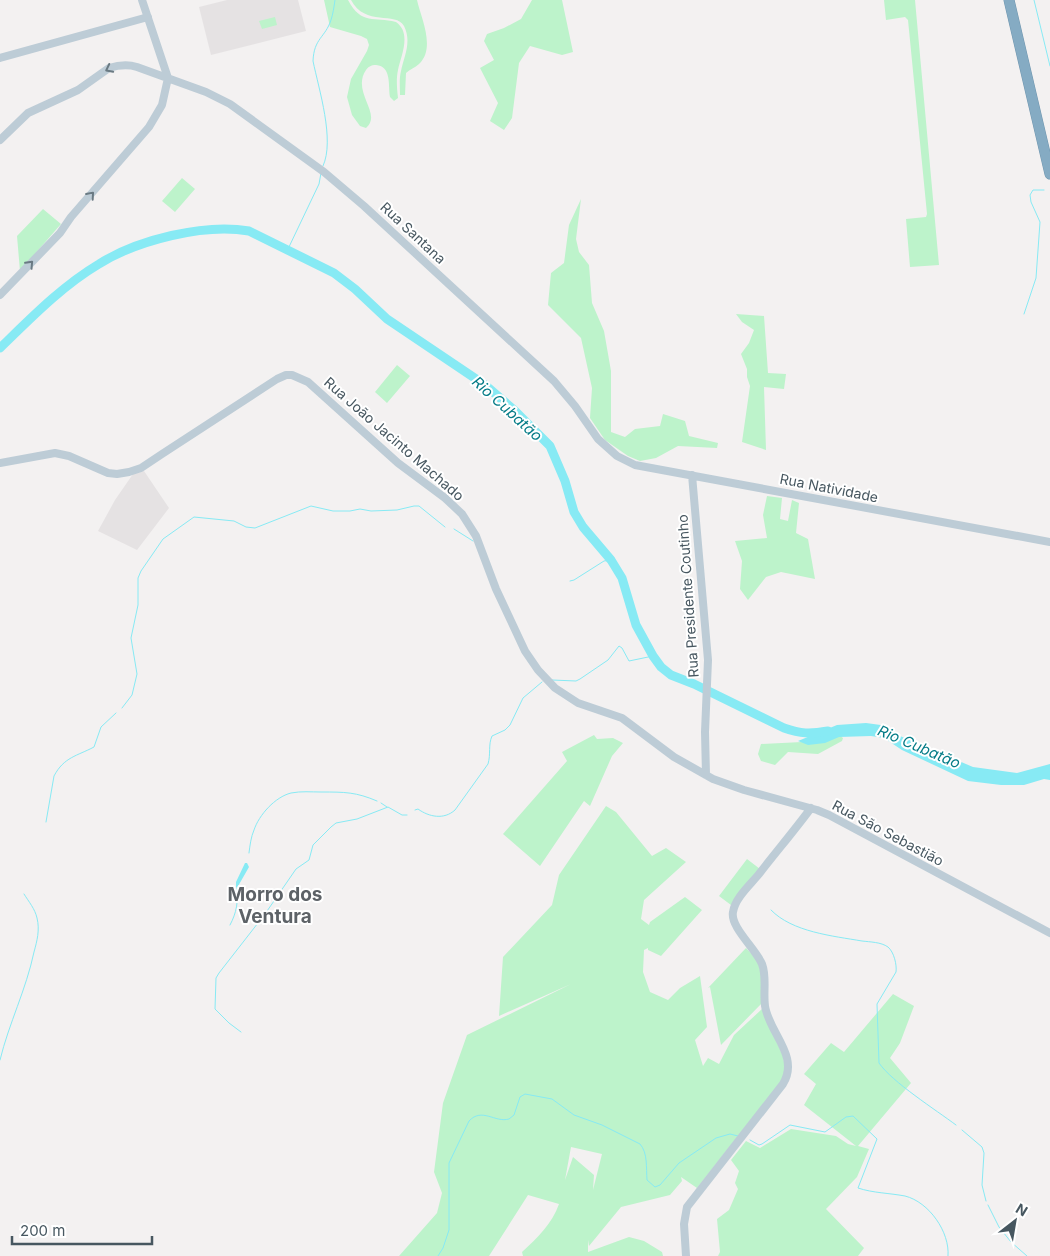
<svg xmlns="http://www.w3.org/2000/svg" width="1050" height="1256" font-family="Inter,sans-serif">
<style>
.education{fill:#e5e2e3}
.green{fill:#bdf3cb;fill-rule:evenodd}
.water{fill:#87eaf4}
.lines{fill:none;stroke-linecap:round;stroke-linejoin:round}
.stream{stroke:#87eaf4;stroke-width:1}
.river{stroke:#87eaf4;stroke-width:9}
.highway-casing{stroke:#7096af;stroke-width:11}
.secondary{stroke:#bdccd6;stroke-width:8}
.highway{stroke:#85abc3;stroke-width:10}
.oneway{stroke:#6a7a83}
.labels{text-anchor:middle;stroke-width:4;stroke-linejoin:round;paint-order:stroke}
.street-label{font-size:14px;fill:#475760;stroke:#fff}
.water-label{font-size:15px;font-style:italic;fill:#057c87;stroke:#fff}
.district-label{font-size:19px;font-weight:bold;fill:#5d6267;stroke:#fff}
</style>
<rect width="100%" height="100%" fill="#f3f1f1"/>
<path class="education" d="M227,0H298L306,31L211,55L199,7Z
M144,471L169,508L137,550L98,531L115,500L133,474Z"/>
<path class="green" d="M324,0H348C362,26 374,16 396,22C412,33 401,56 398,70C396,79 397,89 398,98L394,101L390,97C388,86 392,66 376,65C371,65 368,67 366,70C351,92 383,114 366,128L360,126L352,115L347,97L351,79L367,51L369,45L367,39L361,36L330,27Z
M351,0H417C421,18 436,48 419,64C415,68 410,69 406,73L405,95H400C400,87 399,79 401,71C404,56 412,42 404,26C396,11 365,27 351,0Z
M532,0H562L573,52L562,55L530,46L519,63L512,118L504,130L490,121L498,103L480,68L494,60L484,41L487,34L504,28L521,19Z
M884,0H915L939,265L910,267L906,219L926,217L927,214L908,20L905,17L886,20Z
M275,17L277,25L262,29L259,21Z
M182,178L195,189L175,212L162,201Z
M581,199L576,239L579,252L589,265L592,303L604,331L611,371V432L625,437L635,429L660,426L663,414L685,421L689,436L718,443L717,448L678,446L656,458L640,461L628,456L605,440L590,418L592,388L581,338L548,305L551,273L564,263L569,225Z
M43,209L61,224L20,271L17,236Z
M736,314L764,316L768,373L786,374L784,389L764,387L766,450L742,442L750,386L747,377V369L741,354L749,343L754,330L742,322Z
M397,365L410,376L387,403L375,392Z
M767,496L782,498L780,519L788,521L792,500L799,503L796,533L808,539L815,579L781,572L766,577L748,600L740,589L742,561L735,541L767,538L763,515Z
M594,735L597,739L613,738L623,743L612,756L590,806L584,801L540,866L503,834L567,761L562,752Z
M840,736L843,738L842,741L818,754L788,752L775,765L761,761L758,754L761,744L822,741Z
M606,806L616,812L652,856L666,848L686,862L644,900L641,919L649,925L650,922L685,897L702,910L661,956L648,950V948L644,950L643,972L650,992L668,1000L680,988L700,976L707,1027L695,1040L703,1066L708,1058L719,1064L734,1035L762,1009L783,1056L785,1068L783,1079L697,1188L681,1177L682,1181L670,1195L621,1207L589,1246L588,1240V1252L629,1237L644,1241L662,1252L663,1256H523L522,1252C537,1238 552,1224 559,1204L528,1195L489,1256H399L437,1213L442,1193L434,1172L443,1103L467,1035L571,984L499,1016L503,957L552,905L559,875ZM571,1147L602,1154L593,1190L594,1175L573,1157L565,1180Z
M747,859L760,869L731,905L719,896Z
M746,948L759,962L762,981V1003L721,1045L710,987L708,988Z
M893,994L914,1006L900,1043L890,1058L911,1083L858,1146L869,1149L857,1177L826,1209L864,1248L858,1256H718L720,1252L717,1219L729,1210L738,1189L735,1183L739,1171L731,1160L746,1141L760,1148L791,1129L836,1136L848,1144L856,1146L804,1105L816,1084L804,1074L831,1043L844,1052Z"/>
<path class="water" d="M866,723L888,726L900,736L973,767L1017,773L1050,764V780L1044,779L1024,785H1001L968,781L902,750L884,738L871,736L839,737L825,743L808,745L798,741L837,725Z
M245,863H247L249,867L237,888L236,887V882Z"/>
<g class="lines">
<path class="stream" d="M1034,0L1050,66
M323,166C335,140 319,90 313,61C314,38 325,38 331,20C333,14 334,7 335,0
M288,249L319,184L321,173
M1024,314L1036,278L1040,222L1031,202L1030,195L1033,190H1044
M454,529L473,541
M570,581L574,580L604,561L611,560
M552,680L576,681L580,679L608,660L619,646L622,648L629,661L653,656
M122,708L132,695L137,674L131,638L138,605V578L141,571L163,539L194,517L234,521L246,527L255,528L311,506L333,511H350L360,509L371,511L397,510L414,506H419L445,527
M381,803L387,807
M415,810L418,809C429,817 444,820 455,810L488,764C491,754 488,745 492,736L505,730L510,725L523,698L542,682
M46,822L54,776C64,757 77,756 94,747L101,727L116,713
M249,853C250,845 251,837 254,830C259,815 275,797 291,793C301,791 311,792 321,792C345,792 356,792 377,801
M771,910C792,932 833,936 862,941C870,942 881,942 888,947C894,952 897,965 896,972L877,1004L879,1063C892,1082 936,1110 956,1125
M230,925C237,912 238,902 237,888
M241,1032L229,1023L215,1009L216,978L219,973L265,914L296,869L309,860L313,845L331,827L336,823L357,819L388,807L402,815H407
M0,1060C9,1023 26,990 34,952C37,941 40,930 37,918C35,909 29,902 24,894
M962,1130L982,1147L984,1153L982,1185L986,1201
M750,1140L759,1145L762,1144L790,1125L825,1132L846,1117L853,1116L877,1139L858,1188C873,1193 889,1193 905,1196C929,1202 950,1232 948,1256
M988,1205L999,1227L1011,1242L1027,1256
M438,1256L443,1248L449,1230V1163L469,1121C482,1107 495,1123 509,1119L514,1115L520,1097L525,1094L552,1099L574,1115L602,1125L640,1144C648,1153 646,1168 647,1180L655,1187L660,1185L679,1163L716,1138L730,1134L738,1136"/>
<path class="river" d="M0,348C31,318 62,286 99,264C137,240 205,223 249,231L334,273L355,289L387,319L485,385L514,410L550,446L565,481L574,512L583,527L611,560L622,578L636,625L653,656L661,667L671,675L694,684L784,728C801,734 810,734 828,731"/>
<defs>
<path id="highway" d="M1009,0L1050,174"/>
</defs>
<use href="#highway" class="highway-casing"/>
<path class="secondary" d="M0,58L148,17
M0,140L28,113L78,90L109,68C119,65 127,64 137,67L206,92L230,104L324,172L364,206L554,381L575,406L598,439L617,456L635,465L1050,542
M0,295L60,233L71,217L149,127L162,105L168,78L142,0
M0,463L55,453L69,456L108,473L117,474L129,472L141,468L162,454L277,379L286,375H292L308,382L398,463L445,498L462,514L476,536L496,589L525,651L538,670L555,688L578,703L622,718L674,757L713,779L744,790L817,810L829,815L1050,933
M692,475L708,660L705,732L706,775
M686,1256L684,1224L687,1207L783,1084C800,1056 769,1033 765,1006C763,992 767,977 762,964C756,949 730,927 733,912C735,898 750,885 759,874C776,852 794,831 811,808"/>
<use href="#highway" class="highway"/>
</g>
<defs><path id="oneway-chevron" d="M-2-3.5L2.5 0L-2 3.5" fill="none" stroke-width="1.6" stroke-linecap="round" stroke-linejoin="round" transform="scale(1.25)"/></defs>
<g class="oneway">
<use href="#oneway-chevron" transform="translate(109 69) rotate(153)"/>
<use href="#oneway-chevron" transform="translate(91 195) rotate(-49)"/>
<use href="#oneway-chevron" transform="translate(30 264) rotate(-47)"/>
</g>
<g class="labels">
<g class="street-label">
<text transform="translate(413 233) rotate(43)" y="5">Rua Santana</text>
<text transform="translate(394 439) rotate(41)" y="5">Rua João Jacinto Machado</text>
<text transform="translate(829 488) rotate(11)" y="5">Rua Natividade</text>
<text transform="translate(688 596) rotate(-94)" y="5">Rua Presidente Coutinho</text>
<text transform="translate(888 833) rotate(28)" y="5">Rua São Sebastião</text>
</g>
<g class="water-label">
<text transform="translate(507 409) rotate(42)" y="5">Rio Cubatão</text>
<text transform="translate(919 747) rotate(23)" y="5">Rio Cubatão</text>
</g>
<g class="district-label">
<text x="275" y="901">Morro dos<tspan x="275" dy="22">Ventura</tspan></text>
</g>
</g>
<g transform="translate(1015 1221) rotate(31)" stroke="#ffffff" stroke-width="4" paint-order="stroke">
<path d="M0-4L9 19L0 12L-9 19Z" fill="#475760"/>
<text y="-8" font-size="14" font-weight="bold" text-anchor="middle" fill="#475760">N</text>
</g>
<path d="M12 1236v8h140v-8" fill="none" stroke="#475760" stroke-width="2.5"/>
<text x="20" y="1236" font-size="15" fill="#475760" stroke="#ffffff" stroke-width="4" paint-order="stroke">200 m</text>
</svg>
